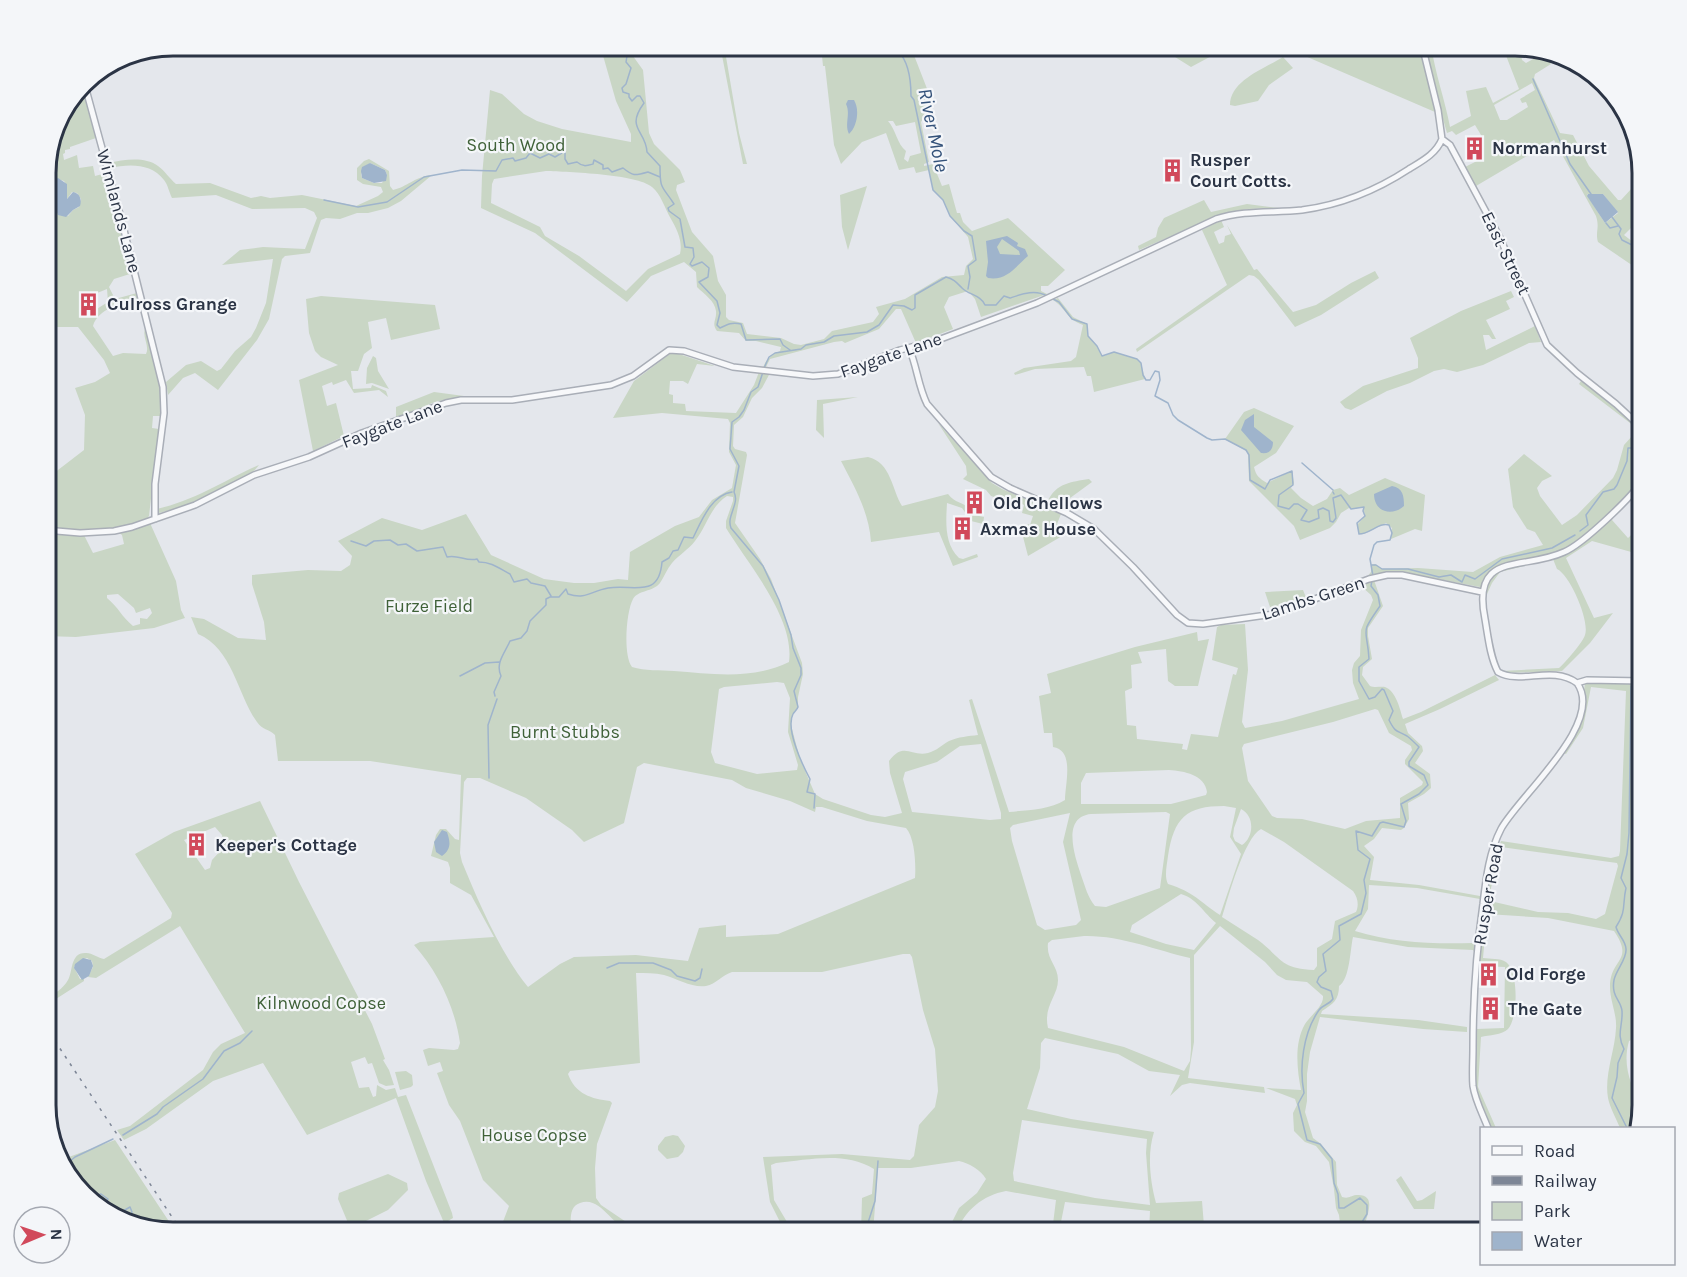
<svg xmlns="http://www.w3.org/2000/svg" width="1687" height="1277" font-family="Karla,sans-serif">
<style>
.green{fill:#c9d6c5;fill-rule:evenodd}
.water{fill:#9fb4cc;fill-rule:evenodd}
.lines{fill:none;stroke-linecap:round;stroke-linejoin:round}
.stream{stroke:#9fb4cc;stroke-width:1.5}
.minor-casing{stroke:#a9aeb7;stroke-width:8}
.minor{stroke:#f7f8fa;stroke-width:5}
.rail{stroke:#7d8696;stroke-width:1.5;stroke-dasharray:3 6;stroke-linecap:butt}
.labels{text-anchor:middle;stroke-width:4.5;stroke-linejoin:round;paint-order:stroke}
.park-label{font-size:18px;fill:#3f6138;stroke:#f4f6f9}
.poi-label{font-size:18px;font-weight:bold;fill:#2b3445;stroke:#f4f6f9;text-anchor:start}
.street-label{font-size:18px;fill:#2b3445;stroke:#f4f6f9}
.water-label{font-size:20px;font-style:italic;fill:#34527a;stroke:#f4f6f9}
.rim{fill:none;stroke:#2b3445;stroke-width:3}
</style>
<rect width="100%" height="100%" fill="#e4e7ec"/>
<path class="green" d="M600,45H625L643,70L649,133L654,144L680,170L685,182L677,185L676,190L692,232L713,256L718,281L726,295V317L729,320L743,323L747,334L781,338L794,344L801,345L824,339L832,331L873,322L879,314L876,307L905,299L942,277L964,275L966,266L973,259L968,237L950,216L943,200L933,190L929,170L916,173L914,167L899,170L886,133L862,142L841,164L834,145L825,66H823L821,46L910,45L933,104L921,122L929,162L924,164V166L933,164L942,186L949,184L957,213H960L963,222L972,231L1008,218L1065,270L1048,286H1041V291L1047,294L981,317L975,299L968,291L949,297L944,307L953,329L916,343L901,309H896L879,329L845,343L842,341L834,342L770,359L765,369L763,368C766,359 771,355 780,351L781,347L756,341H746L739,333L717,331C711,323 717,320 716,311C715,301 704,294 697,287L696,272L684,262L651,276L627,302L535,233L481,208L482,176L490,90L502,94L524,114L537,121L562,129L631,142V134L616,101ZM888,121H893L896,126L915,122L921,153L910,156L908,162L904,159L906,151C897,144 896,130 888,121ZM546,171C568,172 637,174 652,187C661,194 665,209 671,219C677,229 683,242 680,254L648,269L626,291L579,256L545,236L540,227L491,203L492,184L494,179Z
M720,45H724L739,133L747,164H743Z
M1187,45H1232L1191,67L1175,57Z
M1318,45H1381L1395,52L1398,47L1395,45H1420L1435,112L1305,56Z
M1424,45H1431C1435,73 1445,100 1450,127L1471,116L1466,91L1486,87L1493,103L1519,89L1505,53L1509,50L1508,45L1519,46L1522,60L1526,63L1542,54L1546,56L1551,64L1535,74L1534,78L1560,133L1573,135L1589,166L1618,200H1621L1632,188L1642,182V217L1624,235L1642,249V272L1598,242C1595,232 1600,228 1596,216L1554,140L1476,186L1465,167L1481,159L1477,150L1480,148L1479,145L1484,140L1475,125L1456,135L1452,131L1447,133L1426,60ZM1532,83L1535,90L1520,99L1522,103L1526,102L1528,107L1507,120H1500L1494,105ZM1588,194H1603L1618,213L1605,223L1587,195Z
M1283,57L1293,68L1269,85L1258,101L1235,106L1230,105C1230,80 1266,68 1283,57Z
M82,84L96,138L70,147V149L65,150V153L63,154L64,160L77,155L79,168L93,166L95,176L106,173L133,273L114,279L109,287L115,299L137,293L138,298C122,304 98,308 93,326L113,356L123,353L146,354C150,346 142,337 145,329L160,380L161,416H153L152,428L159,429L149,516L146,520C109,532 83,533 45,527V502L49,501L45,480L84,450L85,415L75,388L95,382L110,373L104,360L78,327H45V292L51,289L45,269V226L50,222L45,194V163L58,116ZM55,178L64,181L67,186L66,194L67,199L72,192L77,193L81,199L79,207L73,210L68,216L56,210L51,181ZM107,289L108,302L87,315L80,300Z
M369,159L389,171L390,186L393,190C407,187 414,177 432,175L401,201L388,208L368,213H357L340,219L326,218L321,220L310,253L285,256L282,259L269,319L257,340L218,390L195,373L183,378L168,395L166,382L186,365L201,361L217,371L221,369L235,351L251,337L256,328L266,303L273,259L222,265L240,250L263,247L305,249L317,218L314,212L305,208L252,209L216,195L172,198C169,192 168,185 164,180C151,163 129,164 110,168L108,163C124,160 144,156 158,166C165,171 169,178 176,184L210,183L251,198L261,196L270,198L302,195L356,206L378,196L383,192L381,187L363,184L357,180V168L364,161ZM370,163L385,170L387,175L382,183H374L362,178L361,174Z
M867,186L848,250L842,227L840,195Z
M1204,200L1211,212L1247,204L1279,208L1247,209L1220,215L1139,250L1138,246L1156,237L1158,228L1164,218Z
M1221,220L1224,227L1214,232L1219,244L1224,242L1225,236L1231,234L1227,225L1254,270L1257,269L1293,312L1316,305L1351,283L1375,271L1379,278L1321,315L1295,327L1259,280L1254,276L1249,275L1137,352L1136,349L1227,285L1202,230Z
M1511,291L1514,297L1506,301L1510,309L1486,320L1496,339H1492L1489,335H1483L1486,350L1535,326L1541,342L1529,343L1483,365L1457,372L1444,369L1434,371L1410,383L1387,391L1351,410L1345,408L1340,402L1363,386L1418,368V358L1410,338L1461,311Z
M321,296L435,305L440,329L391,340L386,318L368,322L372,348L364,354L358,371H351L353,389L371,388L372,385L386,391L388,397L379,390L354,393L346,380L333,385L332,382L322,386L327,406L336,403L344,436L313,451L299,380L338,365L321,357L315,351L309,333L306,299Z
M1058,298L1073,317L1087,324L1088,336L1097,346L1101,355L1104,356L1114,352L1137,359L1141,363L1145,379L1094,392L1091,376H1087L1084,367L1035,369L1015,375L1014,373L1024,368L1071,361L1076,357L1083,325C1066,319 1066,308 1053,300Z
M671,353L679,354L715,366L697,364L688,384L683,381H670L669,394L673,395V403L685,404L686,411L736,413L754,385L759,372L770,373L762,388L752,398L743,417L734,425L733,446L735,449L746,452L747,455L735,523L760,559L771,579L802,663L803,674L798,697V707L792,715L791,725L800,759L815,794L823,799L871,815L885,817L902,813L890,773L889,761C904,741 911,757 928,753C936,751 942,745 949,741C958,737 969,736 978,735L969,700L972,699L1009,812C1027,810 1049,810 1065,800C1065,784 1075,750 1053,747L1052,733H1044L1039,696L1051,693L1047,674L1135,647L1197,632L1198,641L1209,639L1198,686H1175L1168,681L1166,649L1138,652L1142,663L1131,665L1132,688L1125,691L1127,725L1136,726L1137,739L1183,744L1182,749L1187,750L1191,734L1218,737L1233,674L1236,675L1238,668L1212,660L1217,627L1221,625L1245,624L1248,670L1242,722L1245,728L1282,721L1359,699L1353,683L1352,670L1354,663L1360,656L1361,630L1373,600L1371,595L1361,586L1374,580L1383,606L1368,628V636L1372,659L1363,667L1362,675L1370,686C1375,688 1381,686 1385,687C1396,691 1400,709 1403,719L1421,712L1495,675L1499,680L1440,709L1405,724L1408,733L1422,746L1423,751L1415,763L1430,774L1431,788L1424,794L1408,803L1409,819L1404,828L1401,830L1382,828L1374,839L1364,846L1374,857L1370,880L1419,885L1480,896V899L1417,888L1369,885L1368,909L1355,931C1393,943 1433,944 1473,943L1476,941L1493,862L1501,841L1611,858L1619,856L1620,851L1626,691L1591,687L1583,728L1566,754L1563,753L1576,732L1580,722L1585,683L1642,684V688H1635L1632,822L1635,825H1642V844L1631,845V871L1639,921H1642L1639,960L1642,1035L1629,1041C1622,1065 1631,1085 1641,1107L1634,1128H1620C1616,1118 1610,1108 1608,1098C1604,1075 1615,1051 1616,1028C1617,1014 1610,1001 1610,987C1610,958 1635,962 1614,931L1548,918L1487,914L1483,958C1490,959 1500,958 1506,962C1519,972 1518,1018 1508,1029C1502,1035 1489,1035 1481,1037L1478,1087L1496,1128H1492L1476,1090V1029L1504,1028L1505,967L1480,966L1479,958L1473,950L1408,947L1353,937C1350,950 1350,979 1339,986C1339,1000 1333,1004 1322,1011L1321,1014L1418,1020L1467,1027V1032L1423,1029L1320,1017L1310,1052L1307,1074V1101L1305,1112L1313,1138L1321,1144L1336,1162L1337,1185L1342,1197C1349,1199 1350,1196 1356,1195C1381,1193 1363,1223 1363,1232H1341L1339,1215L1336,1208L1334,1189L1329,1162L1316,1146L1305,1142L1294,1131L1293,1113L1297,1105L1295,1099L1266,1088L1301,1090C1297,1069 1294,1043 1305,1024C1311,1015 1324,1006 1323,996L1307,982L1286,980L1277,975L1265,962L1220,926L1194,955V1042L1188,1078L1264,1087L1265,1093L1190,1083L1182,1085L1170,1096L1180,1075L1149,1071L1118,1054L1045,1038L1041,1043L1040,1068L1027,1109L1071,1119L1154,1132C1147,1154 1150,1181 1156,1203L1202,1201L1204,1226L1227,1225L1228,1232H1149L1150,1211L1065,1202L1059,1232H1052L1056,1200L1006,1191C983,1195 964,1211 957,1232H947L959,1208L977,1193L986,1179C981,1170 969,1163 959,1161L911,1168H878L873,1232H861L862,1198L872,1194L874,1169C844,1151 809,1160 776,1163L771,1165L774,1200L793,1232H785L770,1202L763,1157L842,1154L910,1160L914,1156L919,1125L935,1107L938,1091L935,1049L923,1010L912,957L910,954H903L822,972H732C722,975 716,984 706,986C692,988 678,979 664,975C655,973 645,973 636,973L640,1063L570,1071L568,1074C575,1094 592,1099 610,1101L612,1103L597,1144L595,1168L596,1198L601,1205L641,1232C638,1232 634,1233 631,1232C613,1228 601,1195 580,1203C568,1207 571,1222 571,1232H499L509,1206L483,1180L460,1121L449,1105L437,1073L443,1071L440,1062L428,1066L423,1050L429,1048L454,1050L458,1049L460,1043C455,1007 438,972 414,945L420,942L494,937L471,895L450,883V868L448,862L431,856L436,835L440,829H446L455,839L459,840L461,775L370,761H278L275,735C269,729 262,730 257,722C237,694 233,649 198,634L191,617L204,619L238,638L266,640L264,622L252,584V575L308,570L341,571L350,565L352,556L338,541L382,518L422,530L466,514L491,555L544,579L574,583H594L618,579L628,580L630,552L675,526L699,517L712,500L732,488L736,465L729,452L730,423L728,419L662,413L613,418L634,381ZM727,496L733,497V501L726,521V528C748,564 795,618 789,662C753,680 712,674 674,671C660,670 645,671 632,667C623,656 626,612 633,599C638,590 653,592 660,583C664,577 667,569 672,563C679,555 689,549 695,541C707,526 710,507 727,496ZM777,682L784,683L790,698L788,732L798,765L797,770L757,774L715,763L711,752L719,689L724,687ZM1375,709L1378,710L1389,733L1411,746L1412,750L1405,760V764L1423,782L1422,785L1400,798V818L1366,821L1345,829L1302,819L1277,818L1272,816L1248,781L1242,748L1244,744L1333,722ZM981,744L1001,813V819L990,820L912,812L903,779L905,772L937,762L960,746ZM644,763L732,780L746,788L790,801L815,812L816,807H822L867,821L906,828C915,838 916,865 915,878L778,934L726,937V925L699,928L688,961L636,955L574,957L560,964L528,987C501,954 478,901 462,862L460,853L464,782L467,778H480L526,798L572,830L584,842L624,823L637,767ZM1169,770C1184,771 1205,775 1207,792L1206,795L1171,804H1081V783L1086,773ZM1224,806L1236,808L1230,837L1241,854L1220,915C1199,901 1194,892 1168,884C1164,876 1167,865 1168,856C1174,818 1186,806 1224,806ZM1241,809C1255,816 1254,837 1242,845L1235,841L1233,836L1234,828ZM1166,812L1170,814L1160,888L1106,907L1095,906C1088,898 1085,886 1081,875C1075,857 1061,817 1091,814ZM1070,813L1063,842L1081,920L1076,925L1045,930L1037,925L1012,841L1010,828L1013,825ZM1261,829L1284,842L1353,891C1358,898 1359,905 1356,912L1335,921L1332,939L1317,948V966L1314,970C1279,968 1282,958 1258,940C1246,932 1234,925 1222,917C1228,898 1244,838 1261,829ZM1501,847L1617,863L1618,866L1605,914L1596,919L1568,913L1538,912L1490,901L1489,896ZM1181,894C1196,898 1204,913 1216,923L1194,950L1166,944L1130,932L1132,925ZM1084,936C1119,935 1156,950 1190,958L1191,1049L1190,1061L1184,1071L1124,1047L1048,1028C1043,1006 1058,996 1058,980C1058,965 1046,960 1048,943L1052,940ZM1022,1120L1147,1139L1146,1153L1150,1205L1095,1198L1014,1181L1013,1173Z
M373,356L376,358L378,371L389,389L372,383L366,384L367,368Z
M1581,381L1633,419L1635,417L1642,423V486L1623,502L1612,520L1628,538L1642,525V555L1592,541L1566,558L1594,618L1613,613L1590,643L1562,671L1507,673L1501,671L1559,668C1565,663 1583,642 1585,635C1590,621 1570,575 1557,569L1553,559L1500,572L1492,583L1487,594L1480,587L1401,572L1380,573L1367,577L1371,572V565L1375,564L1382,569L1418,568L1473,572L1500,557L1543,545L1535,532L1527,529L1513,507L1508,469L1524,454L1552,476L1542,481L1537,488L1540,496L1562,525L1577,515L1613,478L1617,470L1624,445L1633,435L1634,429L1630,423L1579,384Z
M434,392L464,396L435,402L396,418V407Z
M858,397L823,404L824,438L816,430L817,400Z
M1254,408L1294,426L1276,453L1254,467C1256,476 1259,478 1267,483L1292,471L1294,483L1291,488L1301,498L1313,506L1327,499L1333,490L1340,488L1349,495L1385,478L1425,495L1422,531L1415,529L1391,539L1392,528L1386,523L1364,534H1359L1357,525L1365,516L1363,507L1353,509L1349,508L1341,513L1336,522L1330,528L1300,540L1294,526L1249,481L1248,452L1225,439L1244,412Z
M938,423L992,483L1002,489L1061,514L1057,524L1069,532L1028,556L1022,533L1028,524L1030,525L1033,516L1022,513L1024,505L1014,500L1012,503L991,496L986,490L963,479L967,475L966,466Z
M868,457C891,462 892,490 902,506L948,494C956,505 965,500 974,515L984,517L983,524L971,521L962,508L947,503C946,521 944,544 959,558L963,559L977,554L978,557L953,566L939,532L871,542C869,512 855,488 841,461Z
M259,465L254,471L192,504L159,513L157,512V509C194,501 225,480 259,465Z
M1089,479L1092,482L1066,501L1069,505L1065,509L1048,501C1056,483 1071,482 1089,479Z
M150,523L176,581L181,610L185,618L154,628L76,637L45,636V532L84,535L93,553L124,544L122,535L118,532ZM118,594L134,608L136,613L150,608L152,613L147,619L140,618V624L133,626C121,616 119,608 107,598V595Z
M1303,590L1307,600L1271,610L1265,592Z
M260,801L299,882L372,1024L385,1059L383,1060L389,1070L394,1085L386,1086L379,1083L372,1063L368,1064L365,1057L351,1062L359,1088L369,1087L373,1097L376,1096L377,1085L386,1090L395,1088L398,1097L406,1095L452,1213L453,1218L448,1221L453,1232H448L426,1181L396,1098L307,1135L263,1063L213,1081L146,1129L124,1140L117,1130L130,1126L203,1070L213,1052L221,1044L245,1033L180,926L96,978L88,977L93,967L92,961L87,958L81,960L74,967L80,979H84V981L45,1006V999C54,994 63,989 68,980C73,972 70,953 85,953C91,952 98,958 104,959L171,918L172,913L135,854L174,832ZM215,827L222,835L224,847L212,860L210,868L205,870L184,840Z
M406,1071L412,1075L413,1085L411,1087L400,1090L395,1072Z
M673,1135L678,1136L685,1146L683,1152L678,1157L667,1159L658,1150V1146L665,1137Z
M115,1140L176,1232L94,1206L58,1161Z
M388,1174L407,1183L408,1190L388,1210L362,1223L360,1226L361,1232H349L351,1230L338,1199L339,1193Z
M1401,1176L1417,1201L1422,1200L1436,1191L1434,1209H1414L1396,1180Z"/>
<path class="water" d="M848,100H854C860,110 857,127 849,134C844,124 851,114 846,104Z
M370,163L385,170L387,175L386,181L374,183L362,178L361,171L362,167Z
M58,178L67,184V199L73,192C80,193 82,200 80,206L73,210L66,217L58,215L50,194V182Z
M1588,194H1603L1618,212L1605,223L1587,196Z
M1007,236L1018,243L1017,246L1025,249L1028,256C1015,267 1007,281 988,278L986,276L988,262L986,241ZM1002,239L1019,251L1020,255L1000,254L997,247Z
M1254,414V427L1273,442C1273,450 1269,454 1261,453L1241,430L1245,420Z
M1392,486C1403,488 1404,496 1404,506C1392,517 1374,512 1374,494Z
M442,830L447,832C450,841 452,849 442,856L436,852L434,842Z
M83,958L91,960L93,966L89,976L82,980L74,968L75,964Z"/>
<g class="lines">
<path class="stream" d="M614,45L620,56H627L626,62L631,68L626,84L622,88L623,92L629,94V97L632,101L637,96H640L644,103C625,129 646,130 647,152L660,166C660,191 662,185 674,204L668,208L669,211L680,219L685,247L693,248L694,257L690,264L692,266L702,262L709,268L708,277L699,282L717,301L720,313L717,325L720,328C728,324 732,322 741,324L746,340L780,339L783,345L790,350
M881,45L885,48L898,51C909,62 911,81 911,96L914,100L933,190L943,200L950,216L964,231L972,236L976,260L968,266L970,277L968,289
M1533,79L1570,164L1591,194
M324,200L358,207L387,202L424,177L462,170L496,171L502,160L513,158L515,161L526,158L530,153L540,158L549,154L555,157L565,151V159L568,164L577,162C583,167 586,166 593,164L594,160L603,165V169L608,168L612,172L623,168C633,176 634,176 648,172L660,177
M1612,217L1621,229L1619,234L1622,240L1642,250
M1606,223L1610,228L1618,226
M1051,298L1059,302L1072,319L1087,324L1088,336L1097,346L1102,356L1114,352L1137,359L1141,363L1143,375L1146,380H1150L1155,371L1159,372L1160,380L1155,396L1168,403L1173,415L1178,420L1207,438L1212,440L1225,439L1246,450L1249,455L1250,480L1265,489L1270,480L1292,471L1293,485L1279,495L1278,506L1289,509L1294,504H1298L1307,510L1301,520L1309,522L1319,518L1318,510L1323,508L1329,511L1330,521L1333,522L1336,518L1333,498L1341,495L1351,509L1364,507L1363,511L1365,516L1357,523L1359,534C1370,534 1379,522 1389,525L1392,533L1390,540L1377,542L1374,545L1370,559L1373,576
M764,368L769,357L775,353L801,349L806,345L824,342L834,336L867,332L879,325L893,305L904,306L912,310L915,308V295L946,277C954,279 957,283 962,288C969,295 981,295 985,305H996L1004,296L1010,298C1022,294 1035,289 1047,296
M763,372L758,387L751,392L744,410L739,417L732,422L730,449L739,466L734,492C740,504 726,516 731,528L763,566L779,600L791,635L793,648L801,668V675L794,691L798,707C797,710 794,712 793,714C785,729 803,766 810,779L807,792L815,794L814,808
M1302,463L1333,490
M1333,492L1334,494
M1580,531L1588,525L1586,515L1603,492L1614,489L1617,485L1627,461L1628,448H1642
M351,541L366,546L374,541L390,540L398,545L406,544L417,551L443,547L447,557C458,554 466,562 477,559L479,562C492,562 500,569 510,574L514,582L527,579L531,583L545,586L551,596
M1372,565H1376L1382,569H1408L1439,577L1451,575L1462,582L1465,575L1475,579L1502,559L1552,548L1575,535
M551,597H559L566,589L568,594C586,600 591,591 608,588C634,584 659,599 662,562L669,558L673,551L678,550L684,537L693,538C701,522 711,495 732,492
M460,676L485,663L499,662
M495,696L494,692L501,676C495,663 505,653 510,641L521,638L527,631L530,621L546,605V599L550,597
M489,778L488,725L497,699
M607,968L619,963H653L671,970L677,976L695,981L700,978L702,969
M1627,1128L1612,1098L1617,1077L1618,1063L1624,1049C1616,1034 1623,1026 1622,1011C1621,1000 1611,997 1614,980C1616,970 1627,959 1626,949C1626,941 1618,935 1616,927C1627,910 1622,905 1626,888L1621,878L1627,854L1629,833L1631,686
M123,1135L157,1114L163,1107L203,1079L224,1051L240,1043L252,1031
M57,1156L61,1164
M63,1167L75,1157L113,1139
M95,1206L99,1201L98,1195L101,1194L108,1199L102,1208
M118,1214L130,1207L132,1212L130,1218
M142,1222L146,1219L148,1224
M865,1232L875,1201L878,1161
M1360,1232L1359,1227L1367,1214V1205L1360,1198L1344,1208H1339L1338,1194L1334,1183L1332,1159L1320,1144L1307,1140L1298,1104L1304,1093C1299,1067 1303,1033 1319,1010C1322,1005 1329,1005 1333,999L1331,991L1321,987L1317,982L1319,977L1326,971L1323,954L1340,940L1339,926L1361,914L1366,893L1364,880L1370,859L1358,850L1356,831L1372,836L1380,823L1383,822L1404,827L1406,821L1401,804L1419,794L1428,785L1424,775L1409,766V762L1419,747C1416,744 1411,739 1407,736C1397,730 1396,734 1389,720L1393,711L1384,690L1382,689L1375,697L1369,699L1359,681V667L1369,659C1367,626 1359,636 1380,606L1378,595L1371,586L1372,580"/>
<defs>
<path id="minor" d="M1422,45L1438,110L1442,139L1450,145L1500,238L1547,345L1577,373L1616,404L1642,428
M84,82L121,218L163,387L164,413L155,484V519
M909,348C917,366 918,386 927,404L991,477L1010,488L1067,513L1094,529L1133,567L1177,615L1188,623L1203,624L1274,614L1369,579L1387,575H1402L1482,592
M45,530L80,533L114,531L132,527L195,505L254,475L309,457L362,433L446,403L461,400H512L611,385L633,376L669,350L684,351L733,367L813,376L838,374L900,350L938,340L1037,303L1216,219C1244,210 1273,213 1302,210C1340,205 1377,190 1409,169C1422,161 1436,154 1442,139
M1577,683C1552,665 1521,685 1498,672C1490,657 1488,636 1485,619C1471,550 1523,571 1564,552C1583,544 1631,498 1642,481
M1577,683L1587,680L1642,681
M1488,1128C1483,1115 1475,1100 1473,1086C1472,1074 1473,1061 1473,1049C1473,1000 1476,953 1483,904C1486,879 1489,852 1501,829C1518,797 1606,723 1577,683"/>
</defs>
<use href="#minor" class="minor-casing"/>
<use href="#minor" class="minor"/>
<path class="rail" d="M45,1026L182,1232"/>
</g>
<defs>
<symbol id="building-bare" viewBox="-9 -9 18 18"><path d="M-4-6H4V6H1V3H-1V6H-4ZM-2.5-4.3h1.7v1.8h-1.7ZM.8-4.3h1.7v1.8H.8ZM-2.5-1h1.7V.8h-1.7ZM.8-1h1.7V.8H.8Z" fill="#d1495b" stroke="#f4f6f9" stroke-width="2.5" paint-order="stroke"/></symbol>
</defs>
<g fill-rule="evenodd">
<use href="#building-bare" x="1458" y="132" width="33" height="33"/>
<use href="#building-bare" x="1156" y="154" width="33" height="33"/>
<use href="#building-bare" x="72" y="288" width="33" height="33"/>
<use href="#building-bare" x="958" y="486" width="33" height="33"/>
<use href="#building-bare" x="946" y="512" width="33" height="33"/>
<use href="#building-bare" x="180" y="828" width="33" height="33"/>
<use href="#building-bare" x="1472" y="958" width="33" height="33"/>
<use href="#building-bare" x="1474" y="992" width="33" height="33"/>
</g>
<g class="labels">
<g class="park-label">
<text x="516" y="151">South Wood</text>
<text x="429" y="612">Furze Field</text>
<text x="565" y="738">Burnt Stubbs</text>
<text x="321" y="1009">Kilnwood Copse</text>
<text x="534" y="1141">House Copse</text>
</g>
<g class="poi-label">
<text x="1492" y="154">Normanhurst</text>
<text x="1190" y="166">Rusper<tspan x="1190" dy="21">Court Cotts.</tspan></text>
<text x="107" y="310">Culross Grange</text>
<text x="993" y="509">Old Chellows</text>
<text x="980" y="535">Axmas House</text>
<text x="215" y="851">Keeper's Cottage</text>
<text x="1506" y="980">Old Forge</text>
<text x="1508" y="1015">The Gate</text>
</g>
<g class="street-label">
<text transform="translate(119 211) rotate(75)" y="6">Wimlands Lane</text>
<text transform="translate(1506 253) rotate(64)" y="6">East Street</text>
<text transform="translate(891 355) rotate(-19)" y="6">Faygate Lane</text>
<text transform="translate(392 424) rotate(-21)" y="6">Faygate Lane</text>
<text transform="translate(1313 598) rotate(-18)" y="6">Lambs Green</text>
<text transform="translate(1488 894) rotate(-80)" y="6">Rusper Road</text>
</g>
<g class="water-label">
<text transform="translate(934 130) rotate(78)" y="7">River Mole</text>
</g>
</g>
<path d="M0 0H1687V1277H0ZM173 56H1515A117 117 0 0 1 1632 173V1105A117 117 0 0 1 1515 1222H173A117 117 0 0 1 56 1105V173A117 117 0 0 1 173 56Z" fill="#f4f6f9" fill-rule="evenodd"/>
<path class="rim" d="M173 56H1515A117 117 0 0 1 1632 173V1105A117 117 0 0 1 1515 1222H173A117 117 0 0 1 56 1105V173A117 117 0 0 1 173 56Z"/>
<rect x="1480" y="1127" width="195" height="138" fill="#f4f6f9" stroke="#a4a8b1" stroke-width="1.5"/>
<rect x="1492" y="1146" width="30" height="9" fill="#f7f8fa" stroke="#a4a8b1" stroke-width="1.5"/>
<text x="1534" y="1157" font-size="18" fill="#2b3445">Road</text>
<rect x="1492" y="1176" width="30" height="9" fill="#7d8696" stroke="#a4a8b1" stroke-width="1.5"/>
<text x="1534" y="1187" font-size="18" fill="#2b3445">Railway</text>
<rect x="1492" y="1202" width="30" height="18" fill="#c9d6c5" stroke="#a4a8b1" stroke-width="1.5"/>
<text x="1534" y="1217" font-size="18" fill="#2b3445">Park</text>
<rect x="1492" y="1232" width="30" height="18" fill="#9fb4cc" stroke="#a4a8b1" stroke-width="1.5"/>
<text x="1534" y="1247" font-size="18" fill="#2b3445">Water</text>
<g transform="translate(42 1235) rotate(88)"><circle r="28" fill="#f4f6f9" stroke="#a4a8b1" stroke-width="1.5"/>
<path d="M0-4.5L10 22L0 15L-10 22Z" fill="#d1495b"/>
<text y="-9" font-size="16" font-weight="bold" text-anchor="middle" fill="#2b3445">N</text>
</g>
</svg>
